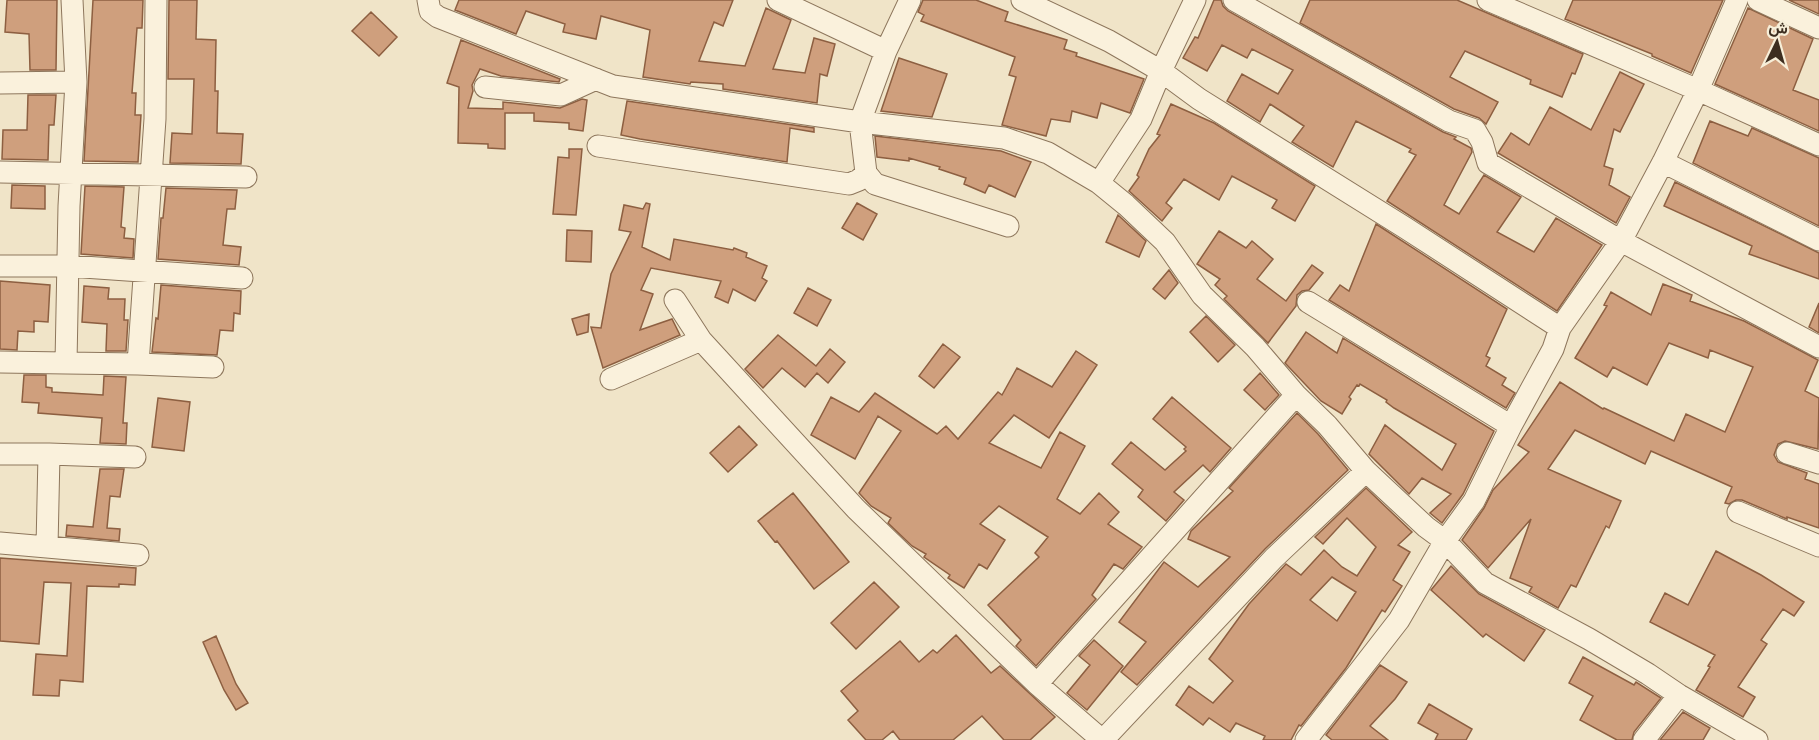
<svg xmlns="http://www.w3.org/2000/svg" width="1819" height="740" font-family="'Roboto Serif',Vazirmatn,serif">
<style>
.building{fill:#cf9f7d;stroke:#8d5f41;stroke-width:1.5;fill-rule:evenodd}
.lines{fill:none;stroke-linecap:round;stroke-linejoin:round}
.minor-casing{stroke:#8d765c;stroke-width:23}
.minor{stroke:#faf1dc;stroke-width:21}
</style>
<rect width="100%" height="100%" fill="#f0e4c8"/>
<path class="building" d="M7,0H57L56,70H30L29,34L5,32Z
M93,0H143L142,28H137L132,93H136L135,115H141L138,162L84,161Z
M169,0H197L196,39L216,40L215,91H218L217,133L243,134L241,164L170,163L172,133L192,134L194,79H168Z
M459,0H733L723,26L714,22L699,61L745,66L766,8L791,20L773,69L805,73L814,38L835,44L827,76L820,74L817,103L723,89V84L691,82L690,84L643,77L650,30L601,16L596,39L563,32L565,24L526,11L516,34L455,10Z
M923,0H976L1008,12L1005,21L1067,40L1064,49L1077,53L1076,56L1144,79L1130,113L1101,103L1097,118L1072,111L1070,122L1051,119L1046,136L1002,125L1016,77L1009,75L1015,57L921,21L924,15L918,12Z
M1214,0H1221L1223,6L1228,11L1443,132L1456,137L1454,139L1471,148L1472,152L1444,205L1459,214L1484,175L1521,197L1497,232L1534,252L1556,218L1602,245L1557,311L1387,201L1416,155L1409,152L1411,149L1356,121L1333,167L1292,142L1304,126L1270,104L1260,122L1227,101L1242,74L1278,94L1293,70L1252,49L1247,58L1222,45L1207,71L1183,58L1195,37L1198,38Z
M1310,0H1457L1583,54L1575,74L1572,73L1562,97L1530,84L1531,80L1465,51L1450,77L1498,102L1486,124L1479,118L1454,109L1300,23Z
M1573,0H1723L1691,73L1652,56V54L1565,19Z
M1789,0H1819V14Z
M1748,8L1813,39L1793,90L1819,100V131L1715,84Z
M371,12L397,37L379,56L352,31Z
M461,40L560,79L559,82L501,76L480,69L472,85L473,91L468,108L503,109V102L560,108L582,99L587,100L583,131L569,129V123L534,121V113H505V149L488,148V144L458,143L459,87L447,83Z
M899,58L947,74L932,117L881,111Z
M1620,72L1644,84L1620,132L1614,129L1604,166L1613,169L1609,185L1630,197L1616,223L1498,153L1511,133L1529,145L1550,107L1591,130Z
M28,95H56L54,125H49L48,160L2,159L3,130H27Z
M627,101L814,128V132L790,128L787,162L640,139L621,135Z
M1171,104L1214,123L1315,186L1295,221L1272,208L1277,200L1232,176L1219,200L1184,179L1166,203L1172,208L1162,221L1129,191L1139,177L1137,175L1149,149L1160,135L1157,134Z
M1710,121L1748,136L1752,128L1819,158V226L1693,163Z
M875,136L1001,151L1031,162L1015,197L989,185L985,193L964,184L966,178L939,169L940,167L909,158V161L877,157Z
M569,149H582L576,215L553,214L558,157L569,158Z
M1675,182L1819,253V279L1749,254L1752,246L1664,206Z
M12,185L45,186V209L11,208Z
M85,186L124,187L121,227L125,228L124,238L134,239L133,258L81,254Z
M166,188L237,190L235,209H227L223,245L241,247L239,265L158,259L161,218H163Z
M646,203L650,204L642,247L670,260L674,239L733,250L734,248L747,253L746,257L767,266L762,278L767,281L755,301L733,289L728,303L715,297L721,281L651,268L641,290L653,294L640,330L672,319L680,335L603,368L591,327L601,328L611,274L631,232L619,230L624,205L643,209Z
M857,203L877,214L863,240L842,228Z
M1118,215L1146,241L1139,257L1106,242Z
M1376,224L1507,309L1486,356L1490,358L1486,366L1506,378L1502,385L1515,393L1506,408L1329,300L1340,285L1349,291Z
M567,230L592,231L591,262L566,261Z
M1219,231L1246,248L1252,241L1273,259L1257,279L1286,301L1312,265L1323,273L1309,290L1302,291L1297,295L1296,306L1268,343L1224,299L1227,296L1215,285L1220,279L1197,264Z
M1169,270L1178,283L1165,299L1153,289Z
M0,281L50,285L48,322L34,321V332L18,331L17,350L0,349Z
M1663,284L1692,295L1690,301L1744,321L1818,360L1805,391L1819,398L1818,449L1785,441L1778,444L1774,455L1778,462L1807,473L1805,479L1819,484V528L1787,517V519L1742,500H1736L1729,504L1725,503L1732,487L1651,451L1645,464L1575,430L1548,469L1621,501L1609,528L1606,526L1576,587L1571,585L1558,608L1529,592L1532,587L1510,578L1531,519L1488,568L1462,540L1484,508L1493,490L1529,452L1518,445L1560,382L1603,409L1604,408L1674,441L1686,414L1725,432L1753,367L1710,350L1708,358L1669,343L1647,385L1613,367L1607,377L1575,358L1607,306L1604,305L1611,292L1651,315Z
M161,285L241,291L240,314L234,313L233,331L220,330L217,355L152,352L156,318L158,319Z
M84,286L109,288L108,299H125L124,320H128L126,351H106L107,324L82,322Z
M808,288L831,300L817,326L794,313Z
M1819,303V333L1809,327Z
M589,314L588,332L577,335L572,319Z
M1206,316L1235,345L1218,362L1190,332Z
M1306,332L1337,353L1343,338L1494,431L1463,494L1442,523L1430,513L1451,494L1422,478L1409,494L1369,454L1385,425L1442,470L1456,444L1394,408L1386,402L1387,400L1360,384L1359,386L1357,385L1349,397L1351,399L1342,414L1321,401L1285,363Z
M778,335L816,366L830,349L845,362L828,383L817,373L805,387L782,368L763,388L745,369Z
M943,344L960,357L934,388L919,376Z
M1076,351L1097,365L1049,438L1014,415L989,443L1041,468L1060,432L1085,446L1057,499L1080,514L1099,493L1119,512L1108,524L1142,547L1123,569L1114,564L1092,595L1096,599L1036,666L1016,646L1021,640L988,605L1039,557L1035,553L1048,537L999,506L980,524L1005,540L987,569L979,564L964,588L948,578L950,575L924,557L926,554L912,546L888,523L891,518L871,506L859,493L901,431L878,416L855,459L811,435L831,397L859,412L875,393L937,434L946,426L958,439L998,392L1002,395L1017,368L1052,387Z
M1260,373L1279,395L1265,410L1244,390Z
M24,375H46V387L52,388V392L103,395L104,376L126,377L123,423H127L126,444L100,443L102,418L38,413L39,403L22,402Z
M1172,397L1231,448L1210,472L1203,465L1174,492L1184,500L1166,521L1138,497L1143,490L1112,464L1131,442L1165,470L1186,451L1184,449L1186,447L1153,419Z
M158,398L190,402L184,451L152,447Z
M1297,413L1318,434L1348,470L1265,549L1137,685L1121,672L1146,642L1119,622L1164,562L1198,587L1230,557L1188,539L1191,531L1233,491L1229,488Z
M739,426L757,445L728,472L710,453Z
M100,469H124L120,497L110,496L107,528L120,529L119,541L66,536L67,525L93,527Z
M1366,488L1412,532L1398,545L1410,552L1393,580L1402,586L1385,612L1382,610L1346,668L1301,726L1299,725L1291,740H1263L1265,736L1236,723L1230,732L1209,718L1203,725L1176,705L1189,686L1213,703L1233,681L1209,659L1249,604L1286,564L1301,575L1324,550L1342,567L1357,576L1376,547L1347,518L1323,544L1315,537ZM1332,577L1356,592L1337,621L1310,600Z
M793,493L849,562L814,589L777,541L775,542L758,521Z
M1716,551L1761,575L1804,602L1794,616L1783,609L1761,640L1767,644L1738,687L1755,697L1743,717L1696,690L1710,667L1708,666L1715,655L1650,622L1665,593L1688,605Z
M0,558L136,568L135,585L119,584V587L87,586L83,682L60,680L59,696L33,695L36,654L67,656L71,583L44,582L39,644L0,641Z
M1451,566L1479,594L1545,630L1524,661L1486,634L1483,637L1431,590Z
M874,582L899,607L856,649L831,623Z
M956,635L991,673L1000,666L1055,717L1030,740H1004L982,716L953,740H900L893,731L882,740H866L848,720L858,711L841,691L900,641L919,662L933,650L937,653Z
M216,636L236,684L248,703L236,710L224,690L203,642Z
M1094,640L1123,666L1087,710L1067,693L1090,665L1079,656Z
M1583,657L1634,685L1636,682L1661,698L1634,732L1632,740H1617L1580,720L1593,696L1569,683Z
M1380,665L1407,682L1395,699L1370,726L1388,740H1332L1326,735Z
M1429,704L1472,729L1466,740H1435L1438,734L1418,723Z
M1683,712L1710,728L1703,740H1660Z"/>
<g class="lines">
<defs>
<path id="minor" d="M428,0L430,11L438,17L613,86L860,122L886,51L910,0
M778,0L886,51
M1022,0L1109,41L1161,71L1199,99L1404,227L1560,328
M1234,0L1449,121L1475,130L1482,142L1488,163L1621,241L1819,347
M1488,0L1698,90L1819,145
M1758,0L1819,28
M0,83L76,82
M485,87L561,95L596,79
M598,146L849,184L859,180L866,173
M1663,162L1819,240
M0,172L246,177
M1099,183L1141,119L1161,71L1195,0
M1008,226L875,184L866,173L860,122L1004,138L1048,153L1099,183L1126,205L1165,242L1202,295L1255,347L1296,395
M0,266H69L242,278
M675,300L701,340L856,509L1037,684L1102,740
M1308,302L1511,426
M0,362L66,363L69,206L76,82L72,0
M66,363L138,364L155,119L156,0
M138,364L213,367
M611,379L701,340
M1787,453L1819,463
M0,454H49L135,457
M1738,512L1819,546
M0,543L47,547L49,454
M47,547L138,555
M1037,684L1296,395L1327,425L1366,471L1426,527L1445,541L1474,501L1511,426L1553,349L1560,328L1621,241L1663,162L1698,90L1737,0
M1103,740L1274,558L1366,471
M1306,740L1399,620L1445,541L1485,583L1589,639L1648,674L1679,695
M1644,740L1679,695L1757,740"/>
</defs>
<use href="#minor" class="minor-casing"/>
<use href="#minor" class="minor"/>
</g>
<g transform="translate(1777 42) rotate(5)" stroke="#f7eed8" stroke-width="4.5" paint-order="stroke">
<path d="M0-4.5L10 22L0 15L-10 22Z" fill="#3d2e20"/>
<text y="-9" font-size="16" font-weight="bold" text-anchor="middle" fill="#3d2e20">ش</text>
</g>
</svg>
